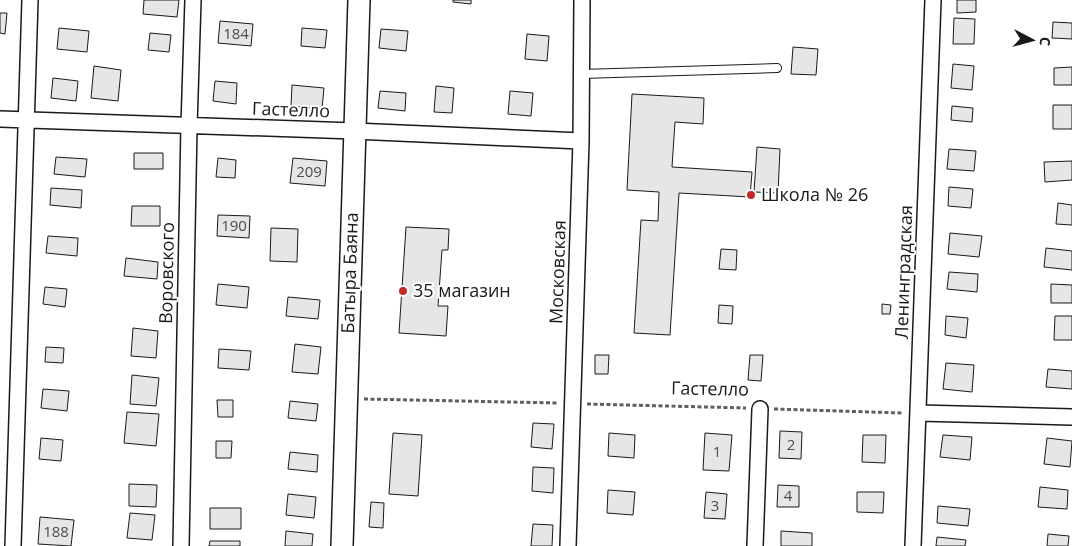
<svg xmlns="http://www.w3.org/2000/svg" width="1072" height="546" font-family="'Open Sans',sans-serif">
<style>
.building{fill:#e6e6e6;stroke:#1a1a1a}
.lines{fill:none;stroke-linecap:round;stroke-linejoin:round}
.lane-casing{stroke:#1a1a1a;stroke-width:10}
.street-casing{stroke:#1a1a1a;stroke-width:18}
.secondary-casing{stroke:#1a1a1a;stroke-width:24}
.path{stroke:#5f5f5f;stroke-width:3;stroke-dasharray:4 2.5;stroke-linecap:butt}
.lane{stroke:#fff;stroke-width:8}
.street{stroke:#fff;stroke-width:15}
.secondary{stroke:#fff;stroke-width:21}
.poi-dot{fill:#c62828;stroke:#fff;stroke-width:2}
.labels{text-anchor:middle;stroke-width:4;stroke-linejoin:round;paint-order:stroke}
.number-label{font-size:15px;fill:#4d4d4d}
.street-label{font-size:18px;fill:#1a1a1a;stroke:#fff}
.poi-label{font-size:18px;fill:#1a1a1a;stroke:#fff;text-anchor:start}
</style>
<rect width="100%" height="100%" fill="#fff"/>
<path class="building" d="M144,0H179L177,17L143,14Z
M453,0H471V4L453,2Z
M957,0H976V12L957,13Z
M0,13H7L5,34L0,33Z
M954,18L975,19L974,44H953Z
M220,21L253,24L251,46L218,43Z
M1053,22L1072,23V39L1052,38Z
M59,28L89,31L87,52L57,49Z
M302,28L327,30L325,48L301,46Z
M381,29L408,31L406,51L379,48Z
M150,33L171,35L169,52L148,50Z
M527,34L549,36L547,61L525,59Z
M793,47L818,49L816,75L791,74Z
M953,64L974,66L972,90L951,88Z
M94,66L121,70L118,101L91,98Z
M1072,67V85H1054V68Z
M53,78L78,81L76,101L51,98Z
M215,81L237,83L236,104L213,101Z
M292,85L324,88L322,109L291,106Z
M436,86L454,88L452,113L434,112Z
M380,91L406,93L405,111L378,108Z
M510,91L533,93L531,116L508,114Z
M632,94L704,98L703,124L675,122L672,167L752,172L750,197L679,193L670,335L634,333L641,220L658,221L659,192L627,190Z
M1053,105H1072V129H1053Z
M952,106L973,108L972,122L951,120Z
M757,147L780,149L778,193L754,192Z
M949,149L976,151L974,171L947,169Z
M134,153H163V169H134Z
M56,157L87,159L85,177L54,174Z
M218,158L236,160L235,178L216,177Z
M293,158L327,161L325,186L290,183Z
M1072,161V180L1045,182L1044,162Z
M949,187L973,189L971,208L948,206Z
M51,188L82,190L81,208L50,205Z
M1058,203L1072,205V225L1056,224Z
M132,206H160V226H131Z
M218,215L250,216L249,238L217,236Z
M406,227L449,229L448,250H442L438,306H448L446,336L399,333Z
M271,228L298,229L297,262L270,261Z
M950,233L982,236L979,257L948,254Z
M48,236L78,238L77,256L46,253Z
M1046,248L1072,251V270L1044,267Z
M721,249L737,250L736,270L719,269Z
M126,258L158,262L157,279L124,276Z
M949,272L978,274L977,292L947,289Z
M218,284L249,287L247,308L216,305Z
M1051,284L1072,285V303H1051Z
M45,287L67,289L65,307L43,304Z
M288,297L320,300L318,319L286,316Z
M882,304L891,305L890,314H882Z
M719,305L733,306L732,324L718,323Z
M946,316L968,318L966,338L945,335Z
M1055,316H1072V340H1054Z
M133,328L158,331L156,358L131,356Z
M295,344L321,347L318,374L292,372Z
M46,347L64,348L63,363L45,362Z
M219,349L251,351L249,370L218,368Z
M595,355H609L608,374H595Z
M750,355H763L761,381L748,380Z
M946,363L974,365L972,392L943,389Z
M1048,369L1072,371V389L1046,387Z
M132,375L159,378L156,406L130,404Z
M43,389L69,391L67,411L41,408Z
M217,400H233V417H218Z
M290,401L318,404L316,421L288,418Z
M127,412L159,414L156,446L124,443Z
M533,423L554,424L552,449L531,447Z
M780,431L802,432L801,459L779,458Z
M393,433L422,435L418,496L389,494Z
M609,433L635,435L634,458L608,456Z
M705,433L732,435L729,471L703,470Z
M863,435H886L885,463L862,462Z
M943,435L972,437L970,460L940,457Z
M41,438L63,440L61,461L39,459Z
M1047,438L1072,441L1070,467L1044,464Z
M216,441H232L231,458H216Z
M290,452L318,455L317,472L288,469Z
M533,467L554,468L553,493L532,491Z
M129,484L157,485L156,507L129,506Z
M778,485L799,486V507H777Z
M1040,487L1068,490L1067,509L1038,507Z
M608,490L635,492L633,515L607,513Z
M706,492L727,494L725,519L704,518Z
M857,492H884L883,513L857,512Z
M288,494L316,497L314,518L286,515Z
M371,502L384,503L383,528L369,527Z
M938,506L970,509L968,526L937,523Z
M210,508H241V529H210Z
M130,513L155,515L152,540L127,538Z
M40,517L74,520L71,546L38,544Z
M533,524L553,525L552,546H531Z
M286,531L313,534L312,546H285Z
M781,531L812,533V546H781Z
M1048,534L1069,536L1068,546H1047Z
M937,537L966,540L965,546H936Z
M210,541H240V546H209Z"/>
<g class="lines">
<defs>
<path id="lane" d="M581,74L777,68"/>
<path id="street" d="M0,119L354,131L581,141
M918,413L1072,417
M13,546L30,0
M181,546L189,126L193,0
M568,546L581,141L582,0
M755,546L760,409
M913,546L933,0"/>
<path id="secondary" d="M342,546L359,0"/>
</defs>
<use href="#lane" class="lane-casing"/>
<use href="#street" class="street-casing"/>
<use href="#secondary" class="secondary-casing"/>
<path class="path" d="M364,399L558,403
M587,404L746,408
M774,409L903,413"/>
<use href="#lane" class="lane"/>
<use href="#street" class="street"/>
<use href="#secondary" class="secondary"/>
</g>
<g class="poi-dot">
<circle cx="751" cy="195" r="5"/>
<circle cx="403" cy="291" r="5"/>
</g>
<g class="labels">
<g class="number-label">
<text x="236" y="39">184</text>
<text x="309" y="177">209</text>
<text x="234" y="231">190</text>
<text x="791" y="450">2</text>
<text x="717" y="457">1</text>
<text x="788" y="501">4</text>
<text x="715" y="511">3</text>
<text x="56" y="537">188</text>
</g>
<g class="street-label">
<text transform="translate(291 110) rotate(2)" y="6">Гастелло</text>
<text transform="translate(558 272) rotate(-88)" y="6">Московская</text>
<text transform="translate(904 272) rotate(-88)" y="6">Ленинградская</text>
<text transform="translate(167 273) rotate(-89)" y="6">Воровского</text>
<text transform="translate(350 273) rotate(-88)" y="6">Батыра Баяна</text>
<text transform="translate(710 389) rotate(1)" y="6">Гастелло</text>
</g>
<g class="poi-label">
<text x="761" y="201">Школа № 26</text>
<text x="413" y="297">35 магазин</text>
</g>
</g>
<g transform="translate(1032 40) rotate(96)" stroke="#ffffff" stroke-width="4" paint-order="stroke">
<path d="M0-4L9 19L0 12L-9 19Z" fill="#1a1a1a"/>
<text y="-8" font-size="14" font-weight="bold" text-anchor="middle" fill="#1a1a1a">С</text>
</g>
</svg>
